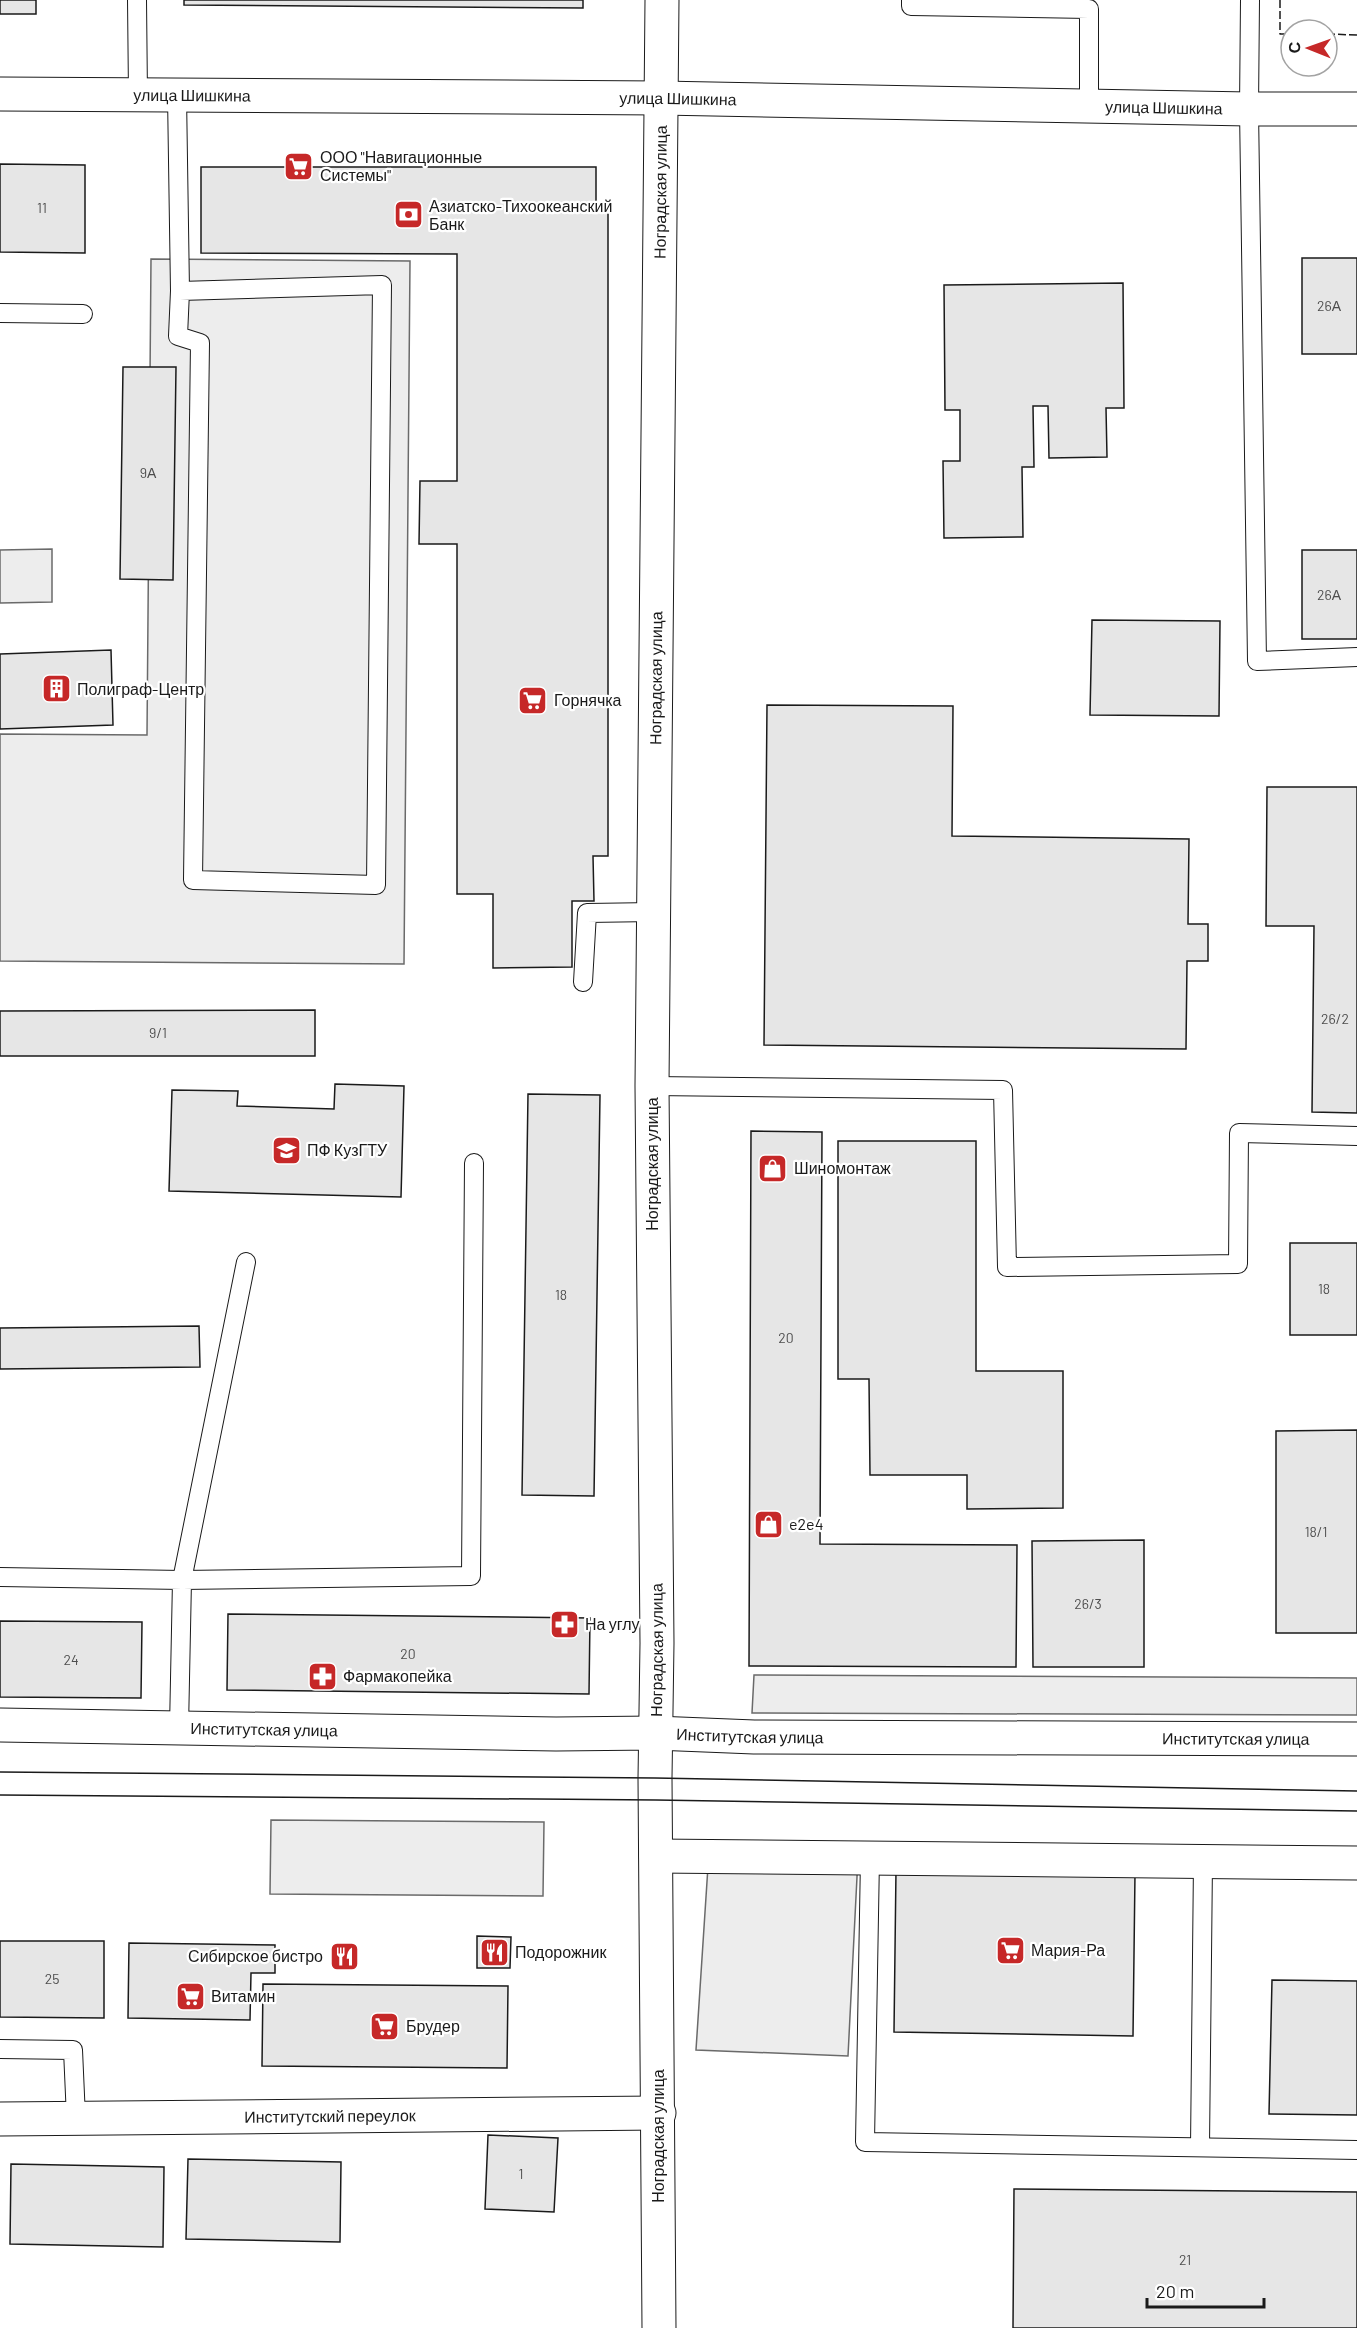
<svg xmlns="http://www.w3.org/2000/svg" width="1357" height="2328" font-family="Barlow,sans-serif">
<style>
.parking{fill:#ededed;stroke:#6a6a6a;stroke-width:1.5}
.building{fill:#e6e6e6;stroke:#1a1a1a;stroke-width:1.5}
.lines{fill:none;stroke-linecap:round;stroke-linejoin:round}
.service-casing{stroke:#1a1a1a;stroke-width:20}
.minor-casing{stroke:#1a1a1a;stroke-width:35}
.secondary-casing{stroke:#1a1a1a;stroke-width:35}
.primary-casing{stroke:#1a1a1a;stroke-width:35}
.service{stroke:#fff;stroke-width:18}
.minor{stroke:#fff;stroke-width:33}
.secondary{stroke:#fff;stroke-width:33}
.primary{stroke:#fff;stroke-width:33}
.tram{stroke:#1a1a1a;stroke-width:1.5}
.fence{stroke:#1a1a1a;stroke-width:1.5;stroke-dasharray:8 3;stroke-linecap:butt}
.labels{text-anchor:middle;stroke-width:4.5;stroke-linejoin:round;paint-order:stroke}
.number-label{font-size:14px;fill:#4d4d4d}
.street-label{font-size:16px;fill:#1a1a1a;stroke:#fff}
.poi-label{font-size:16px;fill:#1a1a1a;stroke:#fff;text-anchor:start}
</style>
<rect width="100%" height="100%" fill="#fff"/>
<path class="parking" d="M151,259L410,261L404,964L0,961V734L147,735Z
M52,549V602L0,603V550Z
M754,1675L1357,1678V1715L752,1713Z
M271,1820L544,1822L543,1896L270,1894Z
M709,1851L858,1857L848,2056L696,2050Z"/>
<path class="building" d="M0,0H36V14H0Z
M184,0H583V8L184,5Z
M0,164L85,165V253L0,252Z
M201,167H596V211H608V856H593L594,901H572V967L493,968V894H457V544H419L420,481H457V254L201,253Z
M1302,258H1357V354H1302Z
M1123,283L1124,408H1106L1107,457L1049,458L1048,406H1033L1034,467H1022L1023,537L944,538L943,461H960V410H945L944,285Z
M123,367H176L173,580L120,579Z
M1302,550H1357V639H1302Z
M1092,620L1220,621L1219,716L1090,715Z
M111,650L113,725L0,729V654Z
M767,705L953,706L952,836L1189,839L1188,924H1208V961H1187L1186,1049L764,1045Z
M1267,787H1357V1113L1312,1112L1314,926H1266Z
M315,1010V1056H0V1011Z
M335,1084L404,1086L401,1197L169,1191L172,1090L238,1091L237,1106L334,1109Z
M528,1094L600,1095L594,1496L522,1495Z
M751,1131L822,1132L820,1544L1017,1545L1016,1667L749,1666Z
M838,1141H976V1371H1063V1508L967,1509V1475H870L869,1379H838Z
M1290,1243H1357V1335H1290Z
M199,1326L200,1367L0,1369V1328Z
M1357,1430V1633H1276V1431Z
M1144,1540V1667H1033L1032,1541Z
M228,1614L590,1618L589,1694L227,1690Z
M0,1621L142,1622L141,1698L0,1697Z
M896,1870L1135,1873L1133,2036L894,2032Z
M477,1936L511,1937L510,1968H477Z
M0,1941H104V2018L0,2017Z
M129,1943L275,1945V1973H251L250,2020L128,2018Z
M1272,1980L1357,1981V2115L1269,2114Z
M263,1984L508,1986L507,2068L262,2066Z
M488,2135L558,2138L554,2212L485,2209Z
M188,2159L341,2162L340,2242L186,2239Z
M11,2164L164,2167L163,2247L10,2244Z
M1014,2189L1357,2192V2328H1013Z"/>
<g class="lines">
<defs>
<path id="service" d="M137,0L138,95
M911,0V6L1089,9V106
M1250,0L1249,109L1257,661L1357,657
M177,95L180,291L178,336L200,343L193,880L376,885L382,285L180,291
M0,313L83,314
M583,982L587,913L654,912
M652,1086L1003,1090L1007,1267L1238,1264L1239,1133L1357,1136
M246,1262L182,1580L471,1576L474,1163
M0,1577L182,1580L179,1728
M870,1858L865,2142L1357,2150
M0,2049L73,2050L76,2118
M1200,2147L1203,1861"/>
<g id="minor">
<path id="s1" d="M0,2119L659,2113"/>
</g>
<g id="secondary">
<path id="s2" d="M0,94L661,98L1249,109H1357"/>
<path id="s3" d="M0,1725L556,1734L655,1733L754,1737L1357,1739"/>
<path d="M656,1856L1357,1863"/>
</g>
<g id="primary">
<path id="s4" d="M659,2328L655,1778L657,1643L652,1086L662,0"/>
</g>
</defs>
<use href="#service" class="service-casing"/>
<use href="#minor" class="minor-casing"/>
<use href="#secondary" class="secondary-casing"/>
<use href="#primary" class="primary-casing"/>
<use href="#service" class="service"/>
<use href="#minor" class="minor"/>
<use href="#secondary" class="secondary"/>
<use href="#primary" class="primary"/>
<path class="tram" d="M0,1772L655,1778L1357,1791
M0,1795L656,1800L1357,1811"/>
<path class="fence" d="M1280,0V34H1291
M1327,34L1357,35"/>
</g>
<defs>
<symbol id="supermarket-square" viewBox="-11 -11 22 22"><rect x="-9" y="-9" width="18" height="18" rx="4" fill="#c62828" stroke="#fff"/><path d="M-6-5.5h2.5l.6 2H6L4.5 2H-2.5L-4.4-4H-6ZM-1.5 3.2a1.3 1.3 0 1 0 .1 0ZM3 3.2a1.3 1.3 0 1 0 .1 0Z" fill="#fff"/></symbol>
<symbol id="bank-square" viewBox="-11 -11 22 22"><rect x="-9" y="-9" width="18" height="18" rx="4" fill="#c62828" stroke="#fff"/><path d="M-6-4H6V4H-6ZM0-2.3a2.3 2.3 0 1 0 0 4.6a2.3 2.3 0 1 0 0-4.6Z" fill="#fff"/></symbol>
<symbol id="building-square" viewBox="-11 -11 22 22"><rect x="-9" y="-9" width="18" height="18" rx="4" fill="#c62828" stroke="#fff"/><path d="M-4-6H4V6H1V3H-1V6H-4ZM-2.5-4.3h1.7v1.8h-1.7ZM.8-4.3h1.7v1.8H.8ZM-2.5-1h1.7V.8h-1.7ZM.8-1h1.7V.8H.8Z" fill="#fff"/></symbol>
<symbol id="university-square" viewBox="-11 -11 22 22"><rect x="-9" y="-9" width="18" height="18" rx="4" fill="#c62828" stroke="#fff"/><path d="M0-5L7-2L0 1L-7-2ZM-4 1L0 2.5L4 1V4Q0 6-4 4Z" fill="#fff"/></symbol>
<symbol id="shop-square" viewBox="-11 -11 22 22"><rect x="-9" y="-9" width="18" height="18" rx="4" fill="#c62828" stroke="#fff"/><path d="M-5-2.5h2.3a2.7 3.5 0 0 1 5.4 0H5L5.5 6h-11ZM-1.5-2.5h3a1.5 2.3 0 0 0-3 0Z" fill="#fff"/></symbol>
<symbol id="pharmacy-square" viewBox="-11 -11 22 22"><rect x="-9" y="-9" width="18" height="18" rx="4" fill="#c62828" stroke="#fff"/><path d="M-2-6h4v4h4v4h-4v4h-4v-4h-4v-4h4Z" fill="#fff"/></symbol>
<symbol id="restaurant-square" viewBox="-11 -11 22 22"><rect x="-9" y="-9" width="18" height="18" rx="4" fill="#c62828" stroke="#fff"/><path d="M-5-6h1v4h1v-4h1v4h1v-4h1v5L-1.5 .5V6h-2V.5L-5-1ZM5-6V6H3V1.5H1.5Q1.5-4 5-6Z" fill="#fff"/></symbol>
</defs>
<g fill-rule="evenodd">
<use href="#supermarket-square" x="282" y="150" width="33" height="33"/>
<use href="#bank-square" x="392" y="198" width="33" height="33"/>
<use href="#building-square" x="40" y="672" width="33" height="33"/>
<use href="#supermarket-square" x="516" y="684" width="33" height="33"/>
<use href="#university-square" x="270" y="1134" width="33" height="33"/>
<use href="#shop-square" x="756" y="1152" width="33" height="33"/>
<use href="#shop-square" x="752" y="1508" width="33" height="33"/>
<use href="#pharmacy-square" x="548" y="1608" width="33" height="33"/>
<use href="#pharmacy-square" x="306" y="1660" width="33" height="33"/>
<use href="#supermarket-square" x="994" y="1934" width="33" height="33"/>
<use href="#restaurant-square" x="478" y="1936" width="33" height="33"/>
<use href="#restaurant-square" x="328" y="1940" width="33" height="33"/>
<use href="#supermarket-square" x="174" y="1980" width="33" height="33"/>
<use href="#supermarket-square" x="368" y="2010" width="33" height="33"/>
</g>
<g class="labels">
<g class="number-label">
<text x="42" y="213">11</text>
<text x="1329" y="311">26А</text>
<text x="148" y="478">9А</text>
<text x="1329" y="600">26А</text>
<text x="1335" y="1024">26/2</text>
<text x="158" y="1038">9/1</text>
<text x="1324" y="1294">18</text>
<text x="561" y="1300">18</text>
<text x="786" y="1343">20</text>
<text x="1316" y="1537">18/1</text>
<text x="1088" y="1609">26/3</text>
<text x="408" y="1659">20</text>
<text x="71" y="1665">24</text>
<text x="52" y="1984">25</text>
<text x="521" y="2179">1</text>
<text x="1185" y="2265">21</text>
</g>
<g class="street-label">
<text dy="6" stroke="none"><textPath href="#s2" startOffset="192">улица Шишкина</textPath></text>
<text dy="6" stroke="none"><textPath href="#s2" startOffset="678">улица Шишкина</textPath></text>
<text dy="6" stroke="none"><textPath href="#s2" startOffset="1164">улица Шишкина</textPath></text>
<text dy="6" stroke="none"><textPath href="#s4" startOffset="2136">Ноградская улица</textPath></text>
<text dy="6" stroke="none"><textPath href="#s4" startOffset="1650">Ноградская улица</textPath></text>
<text transform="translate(652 1164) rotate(-90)" y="6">Ноградская улица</text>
<text dy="6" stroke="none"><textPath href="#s4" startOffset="678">Ноградская улица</textPath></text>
<text dy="6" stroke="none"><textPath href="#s3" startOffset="264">Институтская улица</textPath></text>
<text dy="6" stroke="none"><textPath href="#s3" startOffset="750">Институтская улица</textPath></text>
<text dy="6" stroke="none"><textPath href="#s3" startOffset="1236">Институтская улица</textPath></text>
<text dy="6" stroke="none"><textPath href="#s1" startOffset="330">Институтский переулок</textPath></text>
<text transform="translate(658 2136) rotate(-90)" y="6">Ноградская улица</text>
</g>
<g class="poi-label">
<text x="320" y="163">ООО "Навигационные<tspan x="320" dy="18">Системы"</tspan></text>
<text x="429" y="212">Азиатско-Тихоокеанский<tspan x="429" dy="18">Банк</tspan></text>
<text x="77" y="695">Полиграф-Центр</text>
<text x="554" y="706">Горнячка</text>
<text x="307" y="1156">ПФ КузГТУ</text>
<text x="794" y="1174">Шиномонтаж</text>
<text x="789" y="1530">e2e4</text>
<text x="585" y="1630">На углу</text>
<text x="343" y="1682">Фармакопейка</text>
<text x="1031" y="1956">Мария-Ра</text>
<text x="515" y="1958">Подорожник</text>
<text x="323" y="1962" text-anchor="end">Сибирское бистро</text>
<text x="211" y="2002">Витамин</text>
<text x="406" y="2032">Брудер</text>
</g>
</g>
<g transform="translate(1309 48) rotate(271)"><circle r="28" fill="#ffffff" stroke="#a3a3a3" stroke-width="1.5"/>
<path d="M0-4.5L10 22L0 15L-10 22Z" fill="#c62828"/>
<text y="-9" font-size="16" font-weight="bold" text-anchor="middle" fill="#1a1a1a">С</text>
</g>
<path d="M1147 2298v9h117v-9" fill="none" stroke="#1a1a1a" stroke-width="3"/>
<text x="1156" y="2298" font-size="18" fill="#1a1a1a" stroke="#ffffff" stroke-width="4.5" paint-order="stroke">20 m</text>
</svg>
